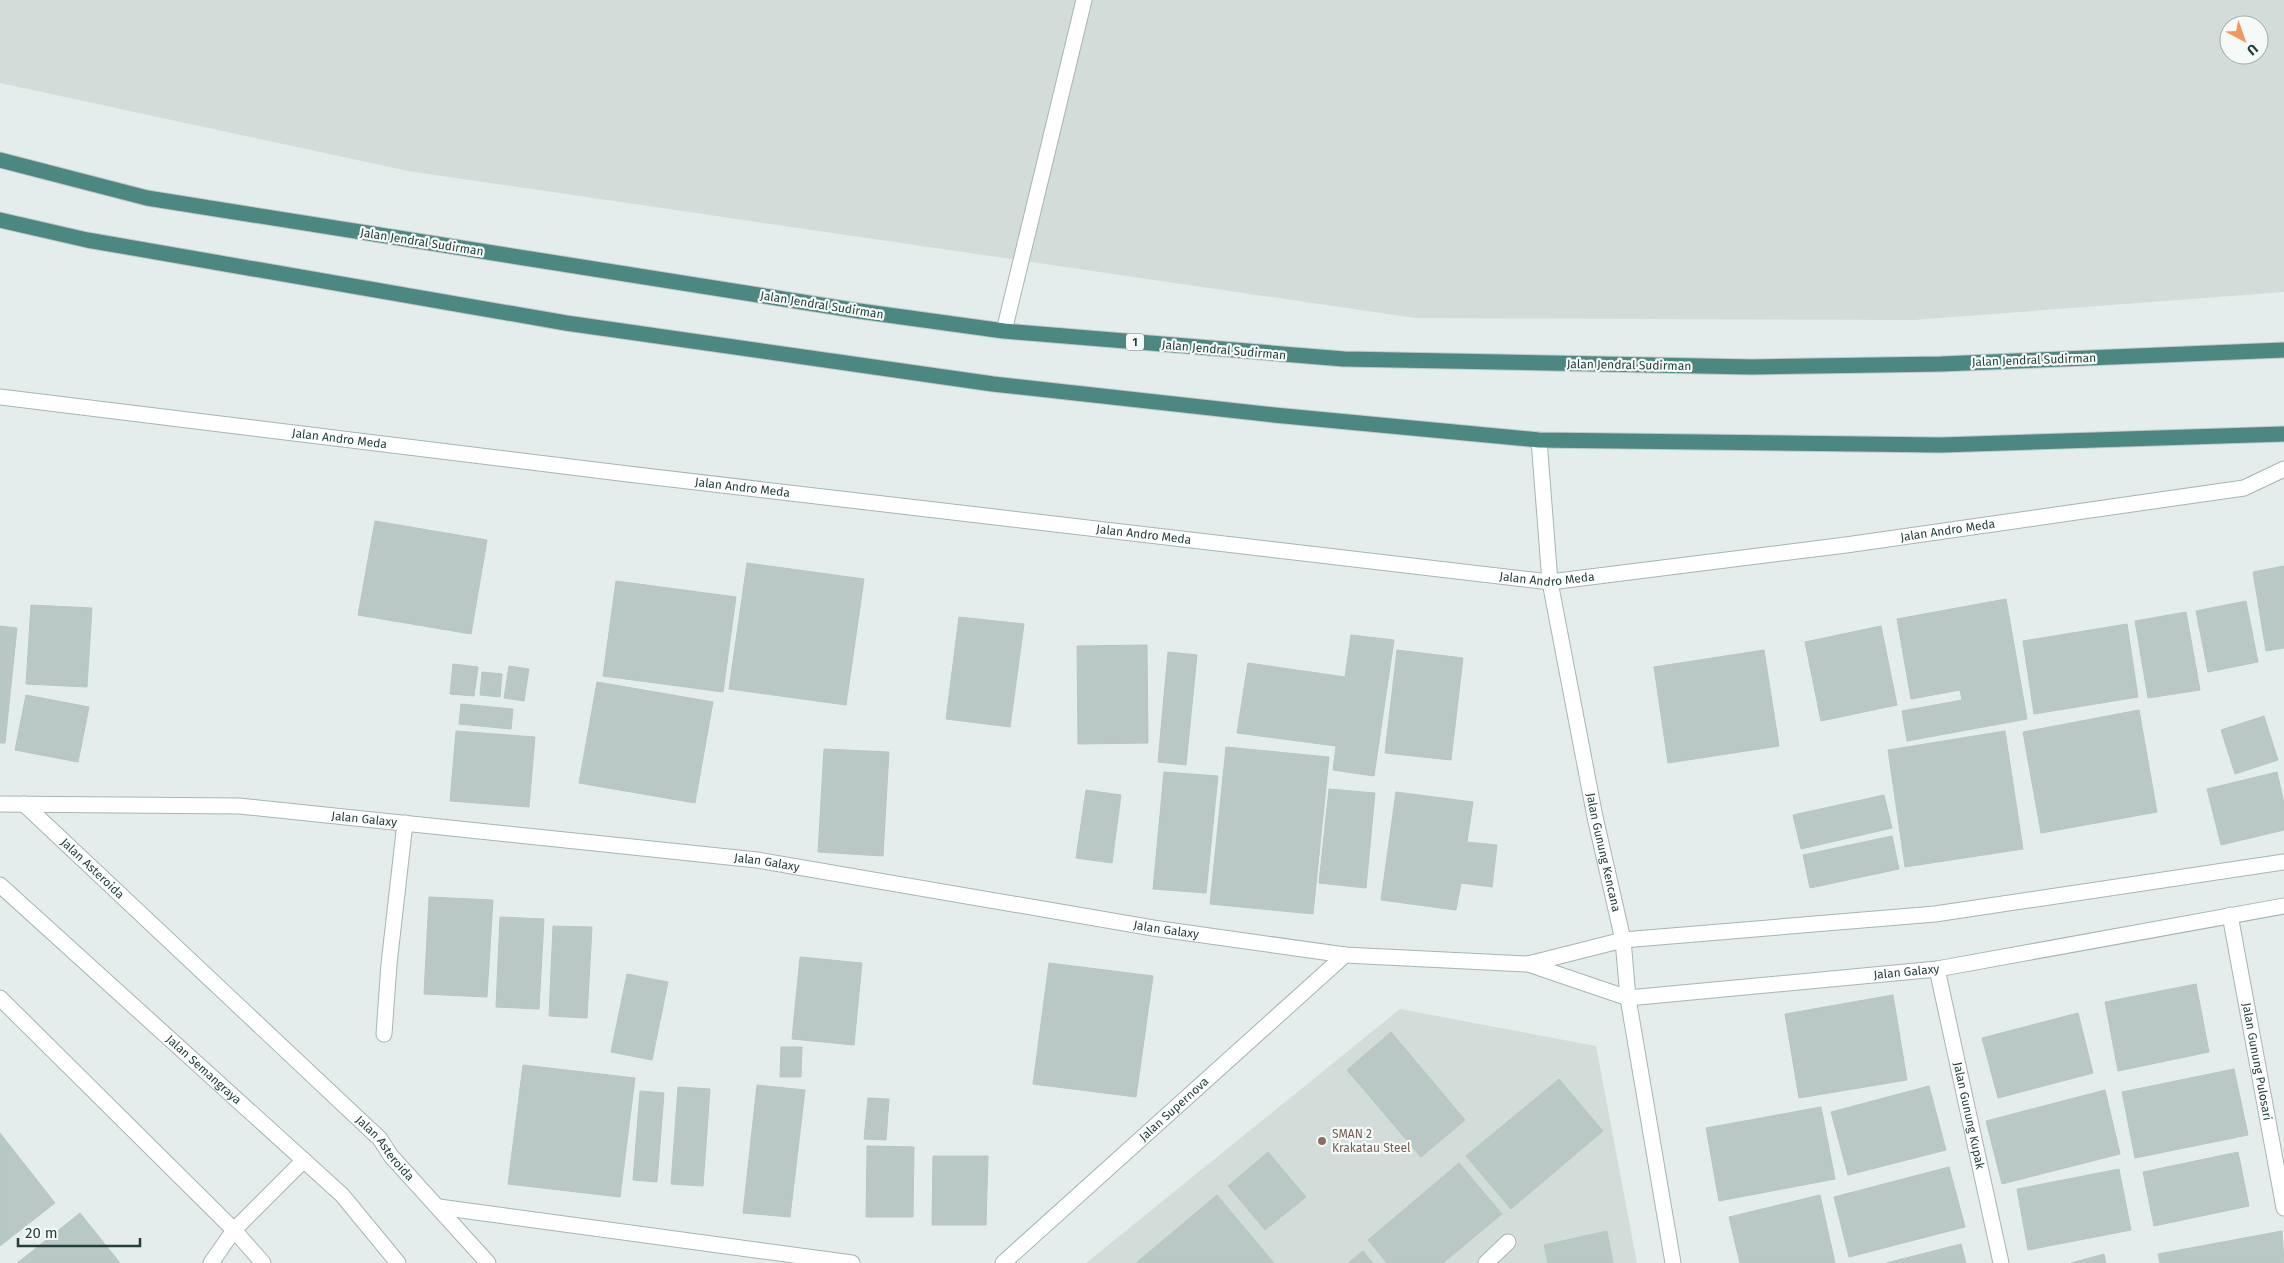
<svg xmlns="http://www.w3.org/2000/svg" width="2284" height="1263" font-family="'Fira Sans',sans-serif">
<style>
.built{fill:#d2ddda;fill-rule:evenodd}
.building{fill:#b9c8c4;stroke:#b6c7c3}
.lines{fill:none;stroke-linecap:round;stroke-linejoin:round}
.service-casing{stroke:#a6b5b3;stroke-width:17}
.minor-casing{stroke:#a6b5b3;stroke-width:17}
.trunk-casing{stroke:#c1c9c8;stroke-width:17}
.service{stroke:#fff;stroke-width:15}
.minor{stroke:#fff;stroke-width:15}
.trunk{stroke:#4c8782;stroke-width:15}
.education-dot{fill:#8d6e63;stroke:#f5faf8;stroke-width:2}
.labels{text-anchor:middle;stroke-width:4.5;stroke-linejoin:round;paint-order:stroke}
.shield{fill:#f5faf8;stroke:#627774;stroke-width:1}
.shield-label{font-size:11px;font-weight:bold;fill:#233f3c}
.street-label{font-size:12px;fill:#233f3c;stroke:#f5faf8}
.education-label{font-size:12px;fill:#785e54;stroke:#f5faf8;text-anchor:start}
</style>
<rect width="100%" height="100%" fill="#e4edeb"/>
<path class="built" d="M0,0H2284V292L1914,320L1415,318L408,171L0,83ZM2229,25H2259V55H2229Z
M1400,1009L1596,1046L1637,1263H1613L1607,1231L1548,1263H1443L1502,1214L1459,1163L1368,1240L1387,1263H1373L1363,1251L1348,1263H1274L1217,1195L1136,1263H1086ZM1391,1032L1421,1156L1347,1070ZM1559,1079L1603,1131L1511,1209L1467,1156ZM1268,1152L1305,1197L1265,1230L1228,1186Z"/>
<path class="building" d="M375,521L487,540L471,634L358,615Z
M747,563L864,579L846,705L729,689Z
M2284,566V648L2266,651L2253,572Z
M616,581L736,597L723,692L603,676Z
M2006,599L2027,719L1907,741L1902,711L1962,700L1960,690L1911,699L1897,619Z
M2246,601L2258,662L2208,672L2196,611Z
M31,605L92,608L87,687L26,684Z
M2186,612L2200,690L2148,698L2135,621Z
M959,617L1024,624L1010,727L946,719Z
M2127,624L2138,697L2034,714L2023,641Z
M0,626L17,628L5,743H0Z
M1881,626L1897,705L1821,721L1805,642Z
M1351,635L1394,640L1374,776L1333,770L1336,746L1237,733L1248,663L1345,677Z
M1147,645L1148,743L1078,744L1077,646Z
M1397,650L1463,658L1451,760L1385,753Z
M1764,650L1779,746L1668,763L1654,667Z
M1168,652L1197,655L1186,765L1158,762Z
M453,664L478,667L474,696L450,694Z
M509,666L529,669L524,701L504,698Z
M482,672L502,674L500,697L480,695Z
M597,682L713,702L695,803L579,783Z
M26,695L89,707L78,762L15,750Z
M461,704L513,709L511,729L459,724Z
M2139,710L2157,812L2041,833L2023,732Z
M2264,716L2278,760L2235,774L2221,730Z
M456,731L535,737L529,807L450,801Z
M2005,731L2023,849L1905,867L1888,750Z
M1226,747L1329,757L1313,914L1210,904Z
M824,749L889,752L883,856L818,852Z
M1164,772L1218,776L1206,893L1153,889Z
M2277,772L2284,803V830L2221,845L2207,789Z
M1329,789L1375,793L1366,888L1319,883Z
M1086,790L1121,795L1112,863L1076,858Z
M1396,792L1473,802L1467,842L1497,845L1492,887L1461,883L1456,910L1381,900Z
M1884,795L1892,828L1801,849L1793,815Z
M1892,836L1899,869L1810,888L1803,855Z
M429,897L493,900L487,997L424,994Z
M500,917L544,919L539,1009L496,1007Z
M553,926L592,927L587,1018L549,1016Z
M800,957L862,963L854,1045L792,1039Z
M1049,963L1153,976L1136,1097L1033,1084Z
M627,974L668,982L652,1060L611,1052Z
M2196,984L2209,1052L2118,1071L2105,1002Z
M1893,995L1907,1080L1799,1098L1785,1014Z
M2078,1013L2093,1073L1998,1098L1982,1038Z
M1391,1032L1465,1120L1421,1157L1347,1070Z
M781,1047H802L801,1077H780Z
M523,1065L635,1078L620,1197L508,1184Z
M2234,1069L2248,1135L2135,1158L2122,1092Z
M1559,1079L1603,1131L1511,1209L1466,1156Z
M757,1085L805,1090L790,1217L743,1213Z
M1929,1086L1946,1150L1848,1175L1831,1112Z
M678,1087L710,1089L703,1186L671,1184Z
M2105,1090L2120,1154L2002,1184L1986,1121Z
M640,1091L664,1093L657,1182L633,1180Z
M868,1098L889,1099L886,1140L864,1139Z
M1821,1107L1835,1179L1719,1201L1706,1128Z
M0,1133L55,1203L0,1246Z
M867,1146L914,1147L913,1217H866Z
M1268,1152L1306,1197L1265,1230L1228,1186Z
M2238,1152L2249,1206L2154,1226L2143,1172Z
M933,1156H988L986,1225H932Z
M1459,1163L1502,1214L1443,1263H1387L1368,1240Z
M1949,1167L1965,1227L1849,1257L1834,1197Z
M2119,1169L2131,1230L2028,1250L2017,1189Z
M1217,1195L1274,1263H1136Z
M1820,1195L1835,1263H1740L1729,1217Z
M80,1213L120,1263H17L30,1253Z
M1607,1231L1613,1263H1548L1544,1245Z
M2282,1231L2284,1263H2160L2158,1254Z
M1961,1244L1966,1263H1886Z
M1363,1251L1373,1263H1348Z
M2104,1254L2106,1263H2071Z"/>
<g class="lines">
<defs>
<path id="service" d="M1004,331L1084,0
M384,1034L389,964L405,823
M1486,1263L1508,1242"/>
<g id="minor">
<path id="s1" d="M0,397L628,474L1550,582L1846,545L2244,488L2284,469"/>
<path id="s2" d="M1539,440L1550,582L1595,817L1623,940L1628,998L1673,1263"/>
<path id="s3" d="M0,804L239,806L757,860L1153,928L1345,955L1528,964L1628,998L1937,969L2284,906"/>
<path id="s4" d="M24,804L380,1139L391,1156L488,1263"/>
<path id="s5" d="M0,885L342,1195L398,1263"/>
<path id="s6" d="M2230,915L2284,1208"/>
<path d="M1528,964L1623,940L1935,914L2284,862"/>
<path id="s7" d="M1937,969L2001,1263"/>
<path d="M0,998L234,1230L263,1263"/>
<path d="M439,1207L852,1263"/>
<path d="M211,1263L234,1230L304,1160"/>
<path id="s8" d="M1003,1263L1345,955"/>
</g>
<path id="trunk" d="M0,160L147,198L859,311L1004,331L1344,359L1752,367L1941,364L2284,350
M0,220L87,240L566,323L993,384L1274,415L1539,440L1941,445L2284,434"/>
</defs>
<use href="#service" class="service-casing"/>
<use href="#minor" class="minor-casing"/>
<use href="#trunk" class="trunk-casing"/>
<use href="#service" class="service"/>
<use href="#minor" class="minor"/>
<use href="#trunk" class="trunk"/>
</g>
<circle class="education-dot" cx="1322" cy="1141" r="5"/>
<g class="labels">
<rect class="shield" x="1126" y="333.5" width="18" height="17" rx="4"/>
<g class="shield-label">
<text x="1135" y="346">1</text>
</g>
<g class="street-label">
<text transform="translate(422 242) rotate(9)" y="4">Jalan Jendral Sudirman</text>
<text transform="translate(822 305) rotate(9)" y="4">Jalan Jendral Sudirman</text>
<text transform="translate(1224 350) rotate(5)" y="4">Jalan Jendral Sudirman</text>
<text transform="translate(2034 360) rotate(-2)" y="4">Jalan Jendral Sudirman</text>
<text transform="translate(1629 365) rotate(1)" y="4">Jalan Jendral Sudirman</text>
<text dy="4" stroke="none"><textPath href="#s1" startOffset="342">Jalan Andro Meda</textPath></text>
<text dy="4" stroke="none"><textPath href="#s1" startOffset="748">Jalan Andro Meda</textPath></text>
<text dy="4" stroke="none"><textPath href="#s1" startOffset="1962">Jalan Andro Meda</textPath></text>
<text dy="4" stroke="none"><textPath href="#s1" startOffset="1152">Jalan Andro Meda</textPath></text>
<text dy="4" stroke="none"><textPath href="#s1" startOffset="1558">Jalan Andro Meda</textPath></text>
<text dy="4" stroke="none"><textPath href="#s3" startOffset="365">Jalan Galaxy</textPath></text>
<text dy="4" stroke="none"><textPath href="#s2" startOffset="418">Jalan Gunung Kencana</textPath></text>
<text dy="4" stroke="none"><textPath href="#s3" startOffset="770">Jalan Galaxy</textPath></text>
<text dy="4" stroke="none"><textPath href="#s4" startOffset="94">Jalan Asteroida</textPath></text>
<text dy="4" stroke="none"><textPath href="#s3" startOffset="1175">Jalan Galaxy</textPath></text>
<text dy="4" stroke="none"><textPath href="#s3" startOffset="1924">Jalan Galaxy</textPath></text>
<text dy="4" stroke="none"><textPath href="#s6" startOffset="149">Jalan Gunung Pulosari</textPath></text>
<text dy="4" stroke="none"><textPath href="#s5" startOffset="275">Jalan Semangraya</textPath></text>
<text dy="4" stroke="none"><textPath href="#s8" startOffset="230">Jalan Supernova</textPath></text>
<text dy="4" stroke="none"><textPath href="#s7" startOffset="150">Jalan Gunung Kupak</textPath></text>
<text dy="4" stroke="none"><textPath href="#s4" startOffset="499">Jalan Asteroida</textPath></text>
</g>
<g class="education-label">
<text x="1332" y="1138">SMAN 2<tspan x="1332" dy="14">Krakatau Steel</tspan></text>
</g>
</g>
<g transform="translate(2244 40) rotate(139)"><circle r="24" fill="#f5faf8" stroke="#a1afad"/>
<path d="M0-4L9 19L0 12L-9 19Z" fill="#f1985e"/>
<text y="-8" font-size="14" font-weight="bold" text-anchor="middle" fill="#233f3c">U</text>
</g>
<path d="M18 1238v8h122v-8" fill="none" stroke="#233f3c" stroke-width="2.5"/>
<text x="25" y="1238" font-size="15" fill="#233f3c" stroke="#f5faf8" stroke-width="4" paint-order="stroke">20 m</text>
</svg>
